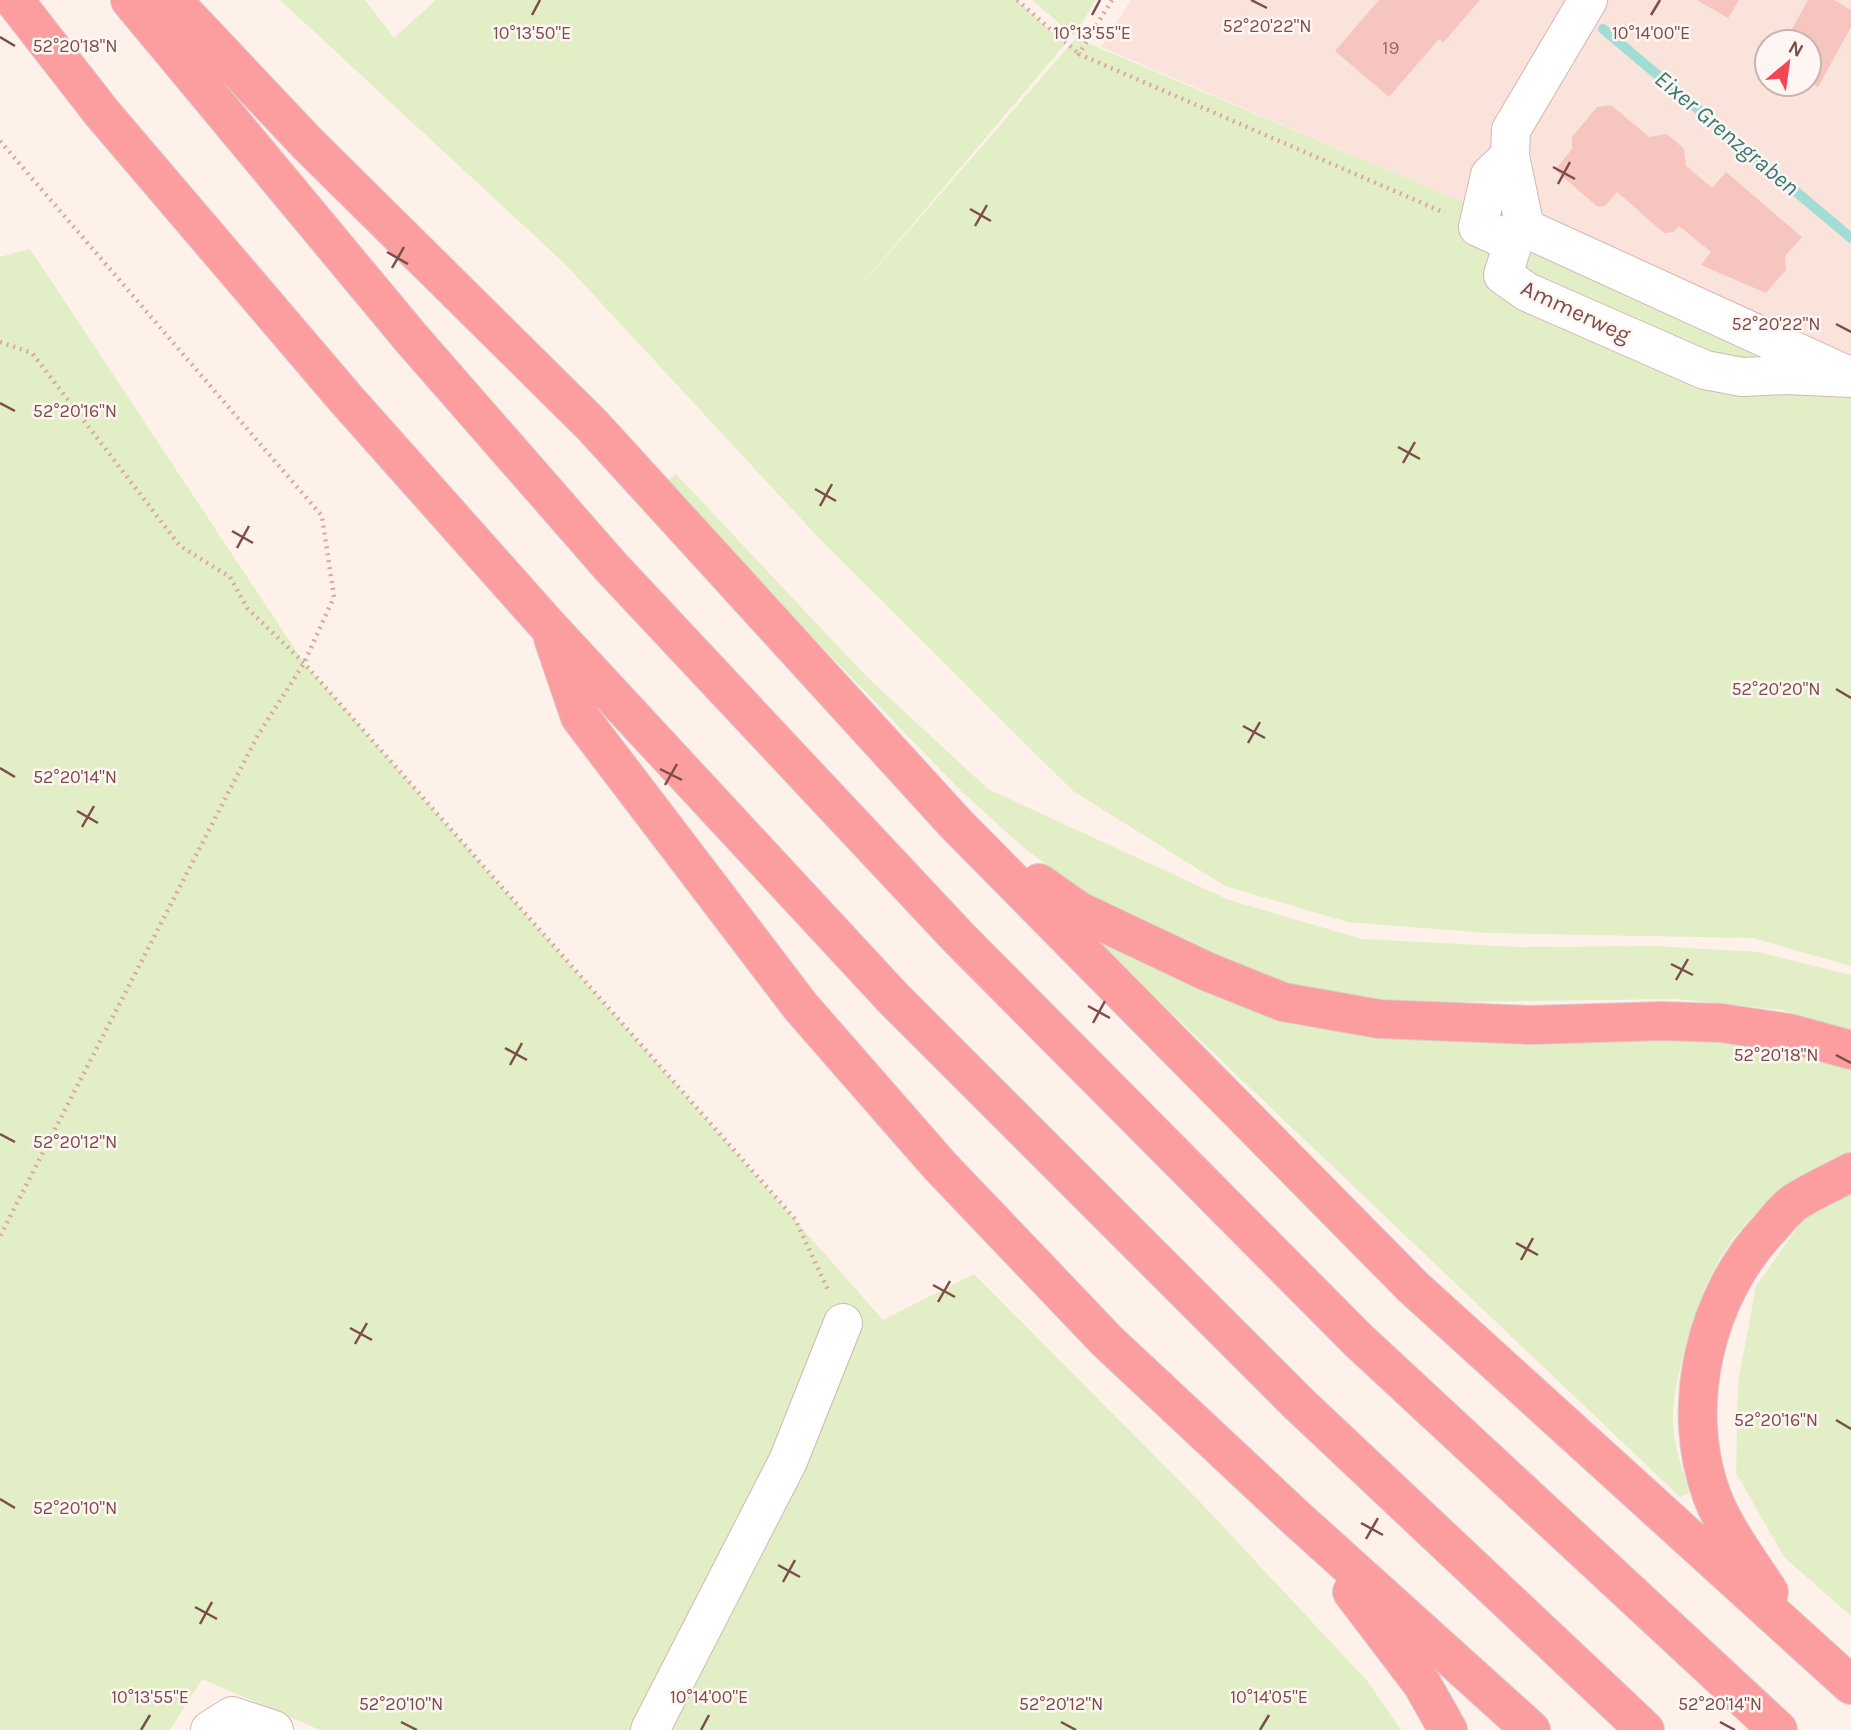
<svg xmlns="http://www.w3.org/2000/svg" width="1851" height="1730" font-family="Karla,sans-serif">
<style>
.residential{fill:#f9e3db;fill-rule:evenodd}
.green{fill:#e2eec6}
.lines{fill:none;stroke-linecap:round;stroke-linejoin:round}
.stream{stroke:#a1ddd5;stroke-width:10}
.building{fill:#f6c5bf}
.minor-casing{stroke:#d5b6b1;stroke-width:40}
.highway-casing{stroke:#dbcdcc;stroke-width:40}
.path{stroke:#dca7a1;stroke-width:4.5;stroke-dasharray:2 5;stroke-linecap:butt}
.minor{stroke:#fff;stroke-width:38}
.highway{stroke:#fc9da0;stroke-width:38}
.ticks{fill:none;stroke:#7d4d4a;stroke-width:2.5}
.labels{text-anchor:middle;stroke-width:5;stroke-linejoin:round;paint-order:stroke}
.number-label{font-size:19px;fill:#9b6b67}
.street-label{font-size:23px;fill:#7d4d4a;stroke:#fff6f3}
.water-label{font-size:24px;font-style:italic;fill:#387b72;stroke:#fff6f3}
.ticks-label{font-size:18px;text-anchor:middle;fill:#7d4d4a;stroke:#fff6f3;stroke-width:5;stroke-linejoin:round;paint-order:stroke}
</style>
<rect width="100%" height="100%" fill="#fef1ea"/>
<path class="residential" d="M1131,0H1851V357L1454,198L1101,47ZM1767,42H1809V84H1767Z"/>
<path class="green" d="M280,0H365L394,38L436,0H1017L1065,44L845,304L1076,38L1454,198L1851,357V966L1753,938L1487,933L1348,922L1225,886L1073,791L816,535L565,264Z
M1032,0H1096L1074,36Z
M30,249L304,663L883,1320L974,1274L1203,1505L1368,1682L1401,1730H320L202,1679L170,1730H0V257Z
M676,474L867,677L988,789L1229,900L1362,939L1520,947L1655,946L1758,952L1851,975V1031L1782,1010L1677,999L1454,1002L1378,999L1311,989L1248,973L1098,903L1024,848L961,791L664,483Z
M1109,940L1190,981L1691,1033L1851,1064V1151C1761,1192 1712,1244 1687,1341C1680,1367 1672,1398 1673,1425C1674,1447 1684,1472 1689,1493L1680,1497L1100,945Z
M1851,1193V1616L1784,1557L1736,1473L1738,1383L1756,1286L1810,1210Z"/>
<g class="lines">
<path class="stream" d="M1603,29L1851,238"/>
</g>
<path class="building" d="M1379,0H1480L1443,43L1439,39L1389,97L1335,51Z
M1697,0H1739L1728,18Z
M1808,0H1834L1851,10V27L1818,87L1809,82V42H1785Z
M1611,105L1649,137L1667,134L1684,149L1686,166L1712,188L1726,172L1802,237L1785,256L1786,270L1766,293L1701,265L1711,252L1679,226L1674,232L1664,233L1617,192L1605,206L1598,207L1555,170L1572,149V137L1597,107Z"/>
<g class="lines">
<defs>
<path id="minor" d="M1510,156L1525,228
M1513,243L1478,227L1490,175L1510,156L1511,130L1588,0
M1851,377L1525,228L1510,233L1513,243L1503,275L1527,292L1705,370L1742,377L1787,375L1851,378
M210,1730L232,1716L274,1730
M650,1730L788,1461L843,1323"/>
<path id="highway" d="M14,0L102,113L346,399L548,626L893,998L1299,1404L1645,1730
M130,0L411,338L612,568L958,937L1358,1340L1778,1730
M172,0L307,143L592,425L956,824L1413,1287L1851,1685
M553,638L580,717L801,1007L940,1166L1107,1341L1296,1518L1531,1730
M1039,883L1079,911L1208,972L1283,1002L1379,1019L1532,1025L1663,1021L1721,1023L1789,1033L1851,1050
M1352,1592L1422,1684L1448,1730
M1769,1592C1749,1561 1725,1530 1712,1496C1679,1408 1705,1296 1769,1229C1777,1220 1785,1209 1795,1202C1812,1191 1833,1182 1851,1172"/>
</defs>
<use href="#minor" class="minor-casing"/>
<use href="#highway" class="highway-casing"/>
<path class="path" d="M1017,0L1079,54
M1112,0L1079,54L1445,213
M0,141L322,516L334,597L304,663L258,735L0,1236
M0,342L32,353L180,546L230,577L247,608L304,663L795,1219L828,1290"/>
<use href="#minor" class="minor"/>
<use href="#highway" class="highway"/>
</g>
<path class="ticks" d="M1251,0L1267,8M532,15L540,0M1092,15L1100,0M1651,15L1660,0M0,37L15,46M1553,167L1575,179M1558,184L1570,162M970,209L991,221M975,226L987,205M387,252L408,264M392,268L404,247M1836,324L1851,332M0,403L15,411M1398,447L1420,459M1403,463L1415,442M815,489L836,501M820,506L832,484M232,531L253,543M237,548L249,526M1836,689L1851,698M1243,726L1265,738M1248,743L1260,722M0,768L15,777M660,769L682,780M665,785L677,764M77,811L98,823M82,827L94,806M1671,964L1693,975M1676,980L1688,959M1088,1006L1110,1018M1093,1023L1105,1001M505,1048L527,1060M1836,1055L1851,1063M510,1065L522,1043M0,1134L15,1142M1516,1243L1538,1255M1521,1260L1533,1238M933,1285L955,1297M938,1302L950,1281M350,1328L372,1340M355,1344L367,1323M1836,1420L1851,1429M0,1499L15,1508M1361,1523L1383,1535M1366,1539L1378,1518M778,1565L800,1577M783,1582L795,1560M195,1607L217,1619M200,1624L212,1602M401,1722L417,1730M1061,1722L1076,1730M1720,1722L1735,1730M141,1730L150,1715M701,1730L709,1715M1260,1730L1269,1715"/>
<g class="labels">
<g class="number-label">
<text x="1391" y="54">19</text>
</g>
<g class="street-label">
<text transform="translate(1576 311) rotate(25)" y="8">Ammerweg</text>
</g>
<g class="water-label">
<text transform="translate(1727 133) rotate(40)" y="8">Eixer Grenzgraben</text>
</g>
</g>
<g class="ticks-label">
<text x="1267" y="32">52°20'22"N</text>
<text x="532" y="39">10°13'50"E</text>
<text x="1092" y="39">10°13'55"E</text>
<text x="1651" y="39">10°14'00"E</text>
<text x="75" y="52">52°20'18"N</text>
<text x="1776" y="330">52°20'22"N</text>
<text x="75" y="417">52°20'16"N</text>
<text x="1776" y="695">52°20'20"N</text>
<text x="75" y="783">52°20'14"N</text>
<text x="1776" y="1061">52°20'18"N</text>
<text x="75" y="1148">52°20'12"N</text>
<text x="1776" y="1426">52°20'16"N</text>
<text x="75" y="1514">52°20'10"N</text>
<text x="150" y="1703">10°13'55"E</text>
<text x="709" y="1703">10°14'00"E</text>
<text x="1269" y="1703">10°14'05"E</text>
<text x="401" y="1710">52°20'10"N</text>
<text x="1061" y="1710">52°20'12"N</text>
<text x="1720" y="1710">52°20'14"N</text>
</g>
<g transform="translate(1788 63) rotate(29)"><circle r="33" fill="#fff6f3" stroke="#cbb2af" stroke-width="2"/>
<path d="M0-5L12 26L0 18L-12 26Z" fill="#f14752"/>
<text y="-10" font-size="19" font-weight="bold" text-anchor="middle" fill="#7d4d4a">N</text>
</g>
</svg>
